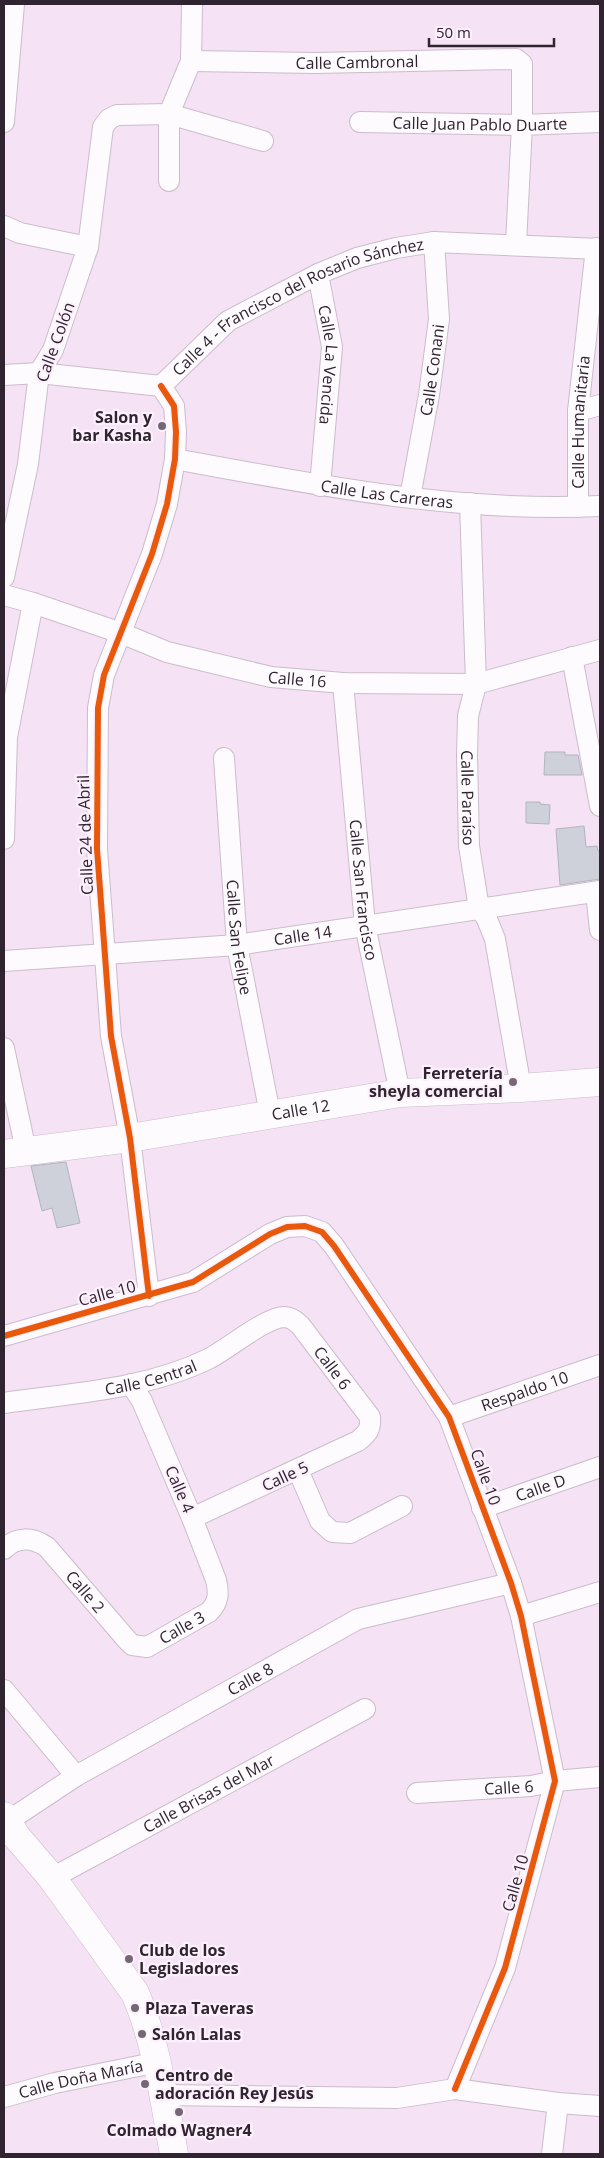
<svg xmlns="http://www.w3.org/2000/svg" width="604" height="2158" font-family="'Open Sans',sans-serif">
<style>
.building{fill:#ced0da;stroke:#b2b4bd}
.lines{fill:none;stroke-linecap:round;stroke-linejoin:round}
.minor-casing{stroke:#cbbccb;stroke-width:22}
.secondary-casing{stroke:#cbbccb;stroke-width:29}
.minor{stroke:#fefbfe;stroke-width:20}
.secondary{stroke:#fefbfe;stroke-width:28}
.cycleway-casing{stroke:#fdf0fd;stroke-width:9}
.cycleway{stroke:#e8590c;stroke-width:6}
.poi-dot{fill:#756776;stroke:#fdf0fd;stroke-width:2}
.labels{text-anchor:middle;stroke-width:4.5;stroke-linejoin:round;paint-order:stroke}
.street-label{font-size:16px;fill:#302431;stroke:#fdf0fd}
.poi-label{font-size:16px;font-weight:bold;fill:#302431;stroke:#fdf0fd;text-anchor:start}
</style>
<rect width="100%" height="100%" fill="#f5e3f5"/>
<path class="building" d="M545,752H565V755H578L582,775H544Z
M526,802H540V804L550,805L549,824L526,823Z
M584,826L586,847L597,846L598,851H600V879L560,885L556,829Z
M66,1162L80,1223L57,1228L52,1208L42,1211L31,1166Z"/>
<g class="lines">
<defs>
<g id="minor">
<path id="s1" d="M191,61L315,63L516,59L522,64V125L516,244"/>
<path d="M4,122L14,4"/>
<path id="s2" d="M360,122L522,125L600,122"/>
<path d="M169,181V114L191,61L192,4"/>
<path d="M4,226L20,233L88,247"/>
<path id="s3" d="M318,274L332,347L320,486"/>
<path id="s4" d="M4,375L39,373L161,386L228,321L318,274L357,258L396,248L434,242L600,249"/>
<path d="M578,411L600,405"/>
<path id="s5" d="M175,459C315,485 458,513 600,506"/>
<path id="s6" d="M410,497L429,395L439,319L434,242"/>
<path id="s7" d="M470,503L476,684L468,716L467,755L469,846L479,908L486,917L495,939L521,1088"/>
<path id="s8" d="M578,507V411L596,248"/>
<path d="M4,577L28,464L39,373L53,350L88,247L103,127L109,119L117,115L169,114L263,141"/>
<path id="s9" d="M4,595L33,603L121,633L167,652L271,677L343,683L476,684L600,650"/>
<path d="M572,657L600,806"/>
<path id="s10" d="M343,683L365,925L400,1093"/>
<path id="s11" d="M224,758L237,945L270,1114"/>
<path d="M4,839L7,737L33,603"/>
<path d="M596,892L600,930"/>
<path id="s12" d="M4,961L237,945L600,891"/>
<path d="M4,1048L26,1151"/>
<path d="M149,1296L130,1138L111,1036L97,849L98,708L104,675L152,554L167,504L175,459L176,432L174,406L161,386"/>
<path d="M4,1336L193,1282L270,1234L287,1227L305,1226L322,1232L334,1246L449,1417L511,1583L521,1616L555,1781L505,1968L455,2089"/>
<path id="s13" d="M4,1403C71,1393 145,1390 208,1359C227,1350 264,1318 284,1317C291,1317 295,1321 300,1325L370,1417C371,1429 368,1433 358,1441L192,1518"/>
<path id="s14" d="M449,1417L600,1365"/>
<path d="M298,1470L320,1521L332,1532L350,1533L402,1506"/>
<path id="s15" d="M482,1508L600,1467"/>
<path id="s16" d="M4,1549C17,1536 32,1537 47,1547L128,1641L132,1645L147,1647L209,1612C219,1602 219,1593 216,1580L192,1518L142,1401L131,1384"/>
<path d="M521,1616L600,1592"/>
<path d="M4,1690L76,1776"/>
<path id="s17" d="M417,1793L531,1786L555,1781L600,1777"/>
<path id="s18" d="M8,1821L76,1776L358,1619L511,1583"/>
<path id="s19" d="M52,1878L365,1709"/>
<path d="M163,2095L397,2098L455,2089L558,2103L600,2106"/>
<path id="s20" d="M4,2097L55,2083L158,2062"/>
<path d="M552,2154L558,2103"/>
</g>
<g id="secondary">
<path id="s21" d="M4,1154L130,1138L400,1093L521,1088L600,1082"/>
<path d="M4,1816L16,1836L52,1878L135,1993C157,2044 164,2100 174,2154"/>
</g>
</defs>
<use href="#minor" class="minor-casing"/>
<use href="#secondary" class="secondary-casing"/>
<use href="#minor" class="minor"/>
<use href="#secondary" class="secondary"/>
<defs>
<path id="cycleway" d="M149,1296L130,1138L111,1036L97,849L98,708L104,675L152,554L167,504L175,459L176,432L174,406L161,386
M4,1336L193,1282L270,1234L287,1227L305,1226L322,1232L334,1246L449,1417L511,1583L521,1616L555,1781L505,1968L455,2089"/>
</defs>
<use href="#cycleway" class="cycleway-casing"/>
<use href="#cycleway" class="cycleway"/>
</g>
<g class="poi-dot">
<circle cx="162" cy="426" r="5"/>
<circle cx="513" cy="1082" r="5"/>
<circle cx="129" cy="1959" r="5"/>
<circle cx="135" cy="2008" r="5"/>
<circle cx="142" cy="2034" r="5"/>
<circle cx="145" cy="2084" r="5"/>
<circle cx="179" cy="2112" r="5"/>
</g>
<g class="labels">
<g class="street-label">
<text dy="6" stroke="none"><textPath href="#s1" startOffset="166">Calle Cambronal</textPath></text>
<text dy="6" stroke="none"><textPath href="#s2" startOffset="120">Calle Juan Pablo Duarte</textPath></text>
<text dy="6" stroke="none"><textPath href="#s4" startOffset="320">Calle 4 - Francisco del Rosario Sánchez</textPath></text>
<text transform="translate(55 342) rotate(-70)" y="6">Calle Colón</text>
<text dy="6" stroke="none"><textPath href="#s3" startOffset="92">Calle La Vencida</textPath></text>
<text dy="6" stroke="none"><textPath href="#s6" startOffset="129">Calle Conani</textPath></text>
<text dy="6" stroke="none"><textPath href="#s8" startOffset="85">Calle Humanitaria</textPath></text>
<text dy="6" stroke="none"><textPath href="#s5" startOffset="215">Calle Las Carreras</textPath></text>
<text dy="6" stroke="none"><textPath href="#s9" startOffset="306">Calle 16</textPath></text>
<text dy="6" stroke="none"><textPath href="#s7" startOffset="296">Calle Paraíso</textPath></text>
<text transform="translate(85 835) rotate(-92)" y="6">Calle 24 de Abril</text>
<text dy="6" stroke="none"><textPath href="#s10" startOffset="208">Calle San Francisco</textPath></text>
<text dy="6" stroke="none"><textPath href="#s12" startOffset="300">Calle 14</textPath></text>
<text dy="6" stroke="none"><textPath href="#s11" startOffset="180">Calle San Felipe</textPath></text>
<text dy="6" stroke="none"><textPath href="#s21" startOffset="300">Calle 12</textPath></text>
<text transform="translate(107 1293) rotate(-15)" y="6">Calle 10</text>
<text dy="6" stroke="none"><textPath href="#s13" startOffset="369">Calle 6</textPath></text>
<text dy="6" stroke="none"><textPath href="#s13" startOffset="149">Calle Central</textPath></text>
<text dy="6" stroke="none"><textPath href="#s14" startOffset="80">Respaldo 10</textPath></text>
<text transform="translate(285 1476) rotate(-25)" y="6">Calle 5</text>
<text transform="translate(486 1477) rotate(70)" y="6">Calle 10</text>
<text dy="6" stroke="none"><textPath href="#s15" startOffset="62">Calle D</textPath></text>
<text transform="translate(180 1489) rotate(67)" y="6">Calle 4</text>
<text dy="6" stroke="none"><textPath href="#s16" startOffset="106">Calle 2</textPath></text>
<text dy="6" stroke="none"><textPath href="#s16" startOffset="232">Calle 3</textPath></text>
<text dy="6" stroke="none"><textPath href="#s18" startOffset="281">Calle 8</textPath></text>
<text dy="6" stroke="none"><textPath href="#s17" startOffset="92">Calle 6</textPath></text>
<text dy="6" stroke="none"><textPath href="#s19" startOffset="178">Calle Brisas del Mar</textPath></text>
<text transform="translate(515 1883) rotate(-74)" y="6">Calle 10</text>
<text dy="6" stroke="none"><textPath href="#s20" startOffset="79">Calle Doña María</textPath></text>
</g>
<g class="poi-label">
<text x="152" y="423" text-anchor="end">Salon y<tspan x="152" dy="18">bar Kasha</tspan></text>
<text x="503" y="1079" text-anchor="end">Ferretería<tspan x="503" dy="18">sheyla comercial</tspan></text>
<text x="139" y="1956">Club de los<tspan x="139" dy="18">Legisladores</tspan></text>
<text x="145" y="2014">Plaza Taveras</text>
<text x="152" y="2040">Salón Lalas</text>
<text x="155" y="2081">Centro de<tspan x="155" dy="18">adoración Rey Jesús</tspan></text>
<text x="179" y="2136" text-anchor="middle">Colmado Wagner4</text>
</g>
</g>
<rect width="604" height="2158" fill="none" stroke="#302431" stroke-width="10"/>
<path d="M429 38v8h125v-8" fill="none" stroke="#302431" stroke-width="2.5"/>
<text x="436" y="38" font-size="15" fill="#302431" stroke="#fdf0fd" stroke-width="4" paint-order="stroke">50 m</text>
</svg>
